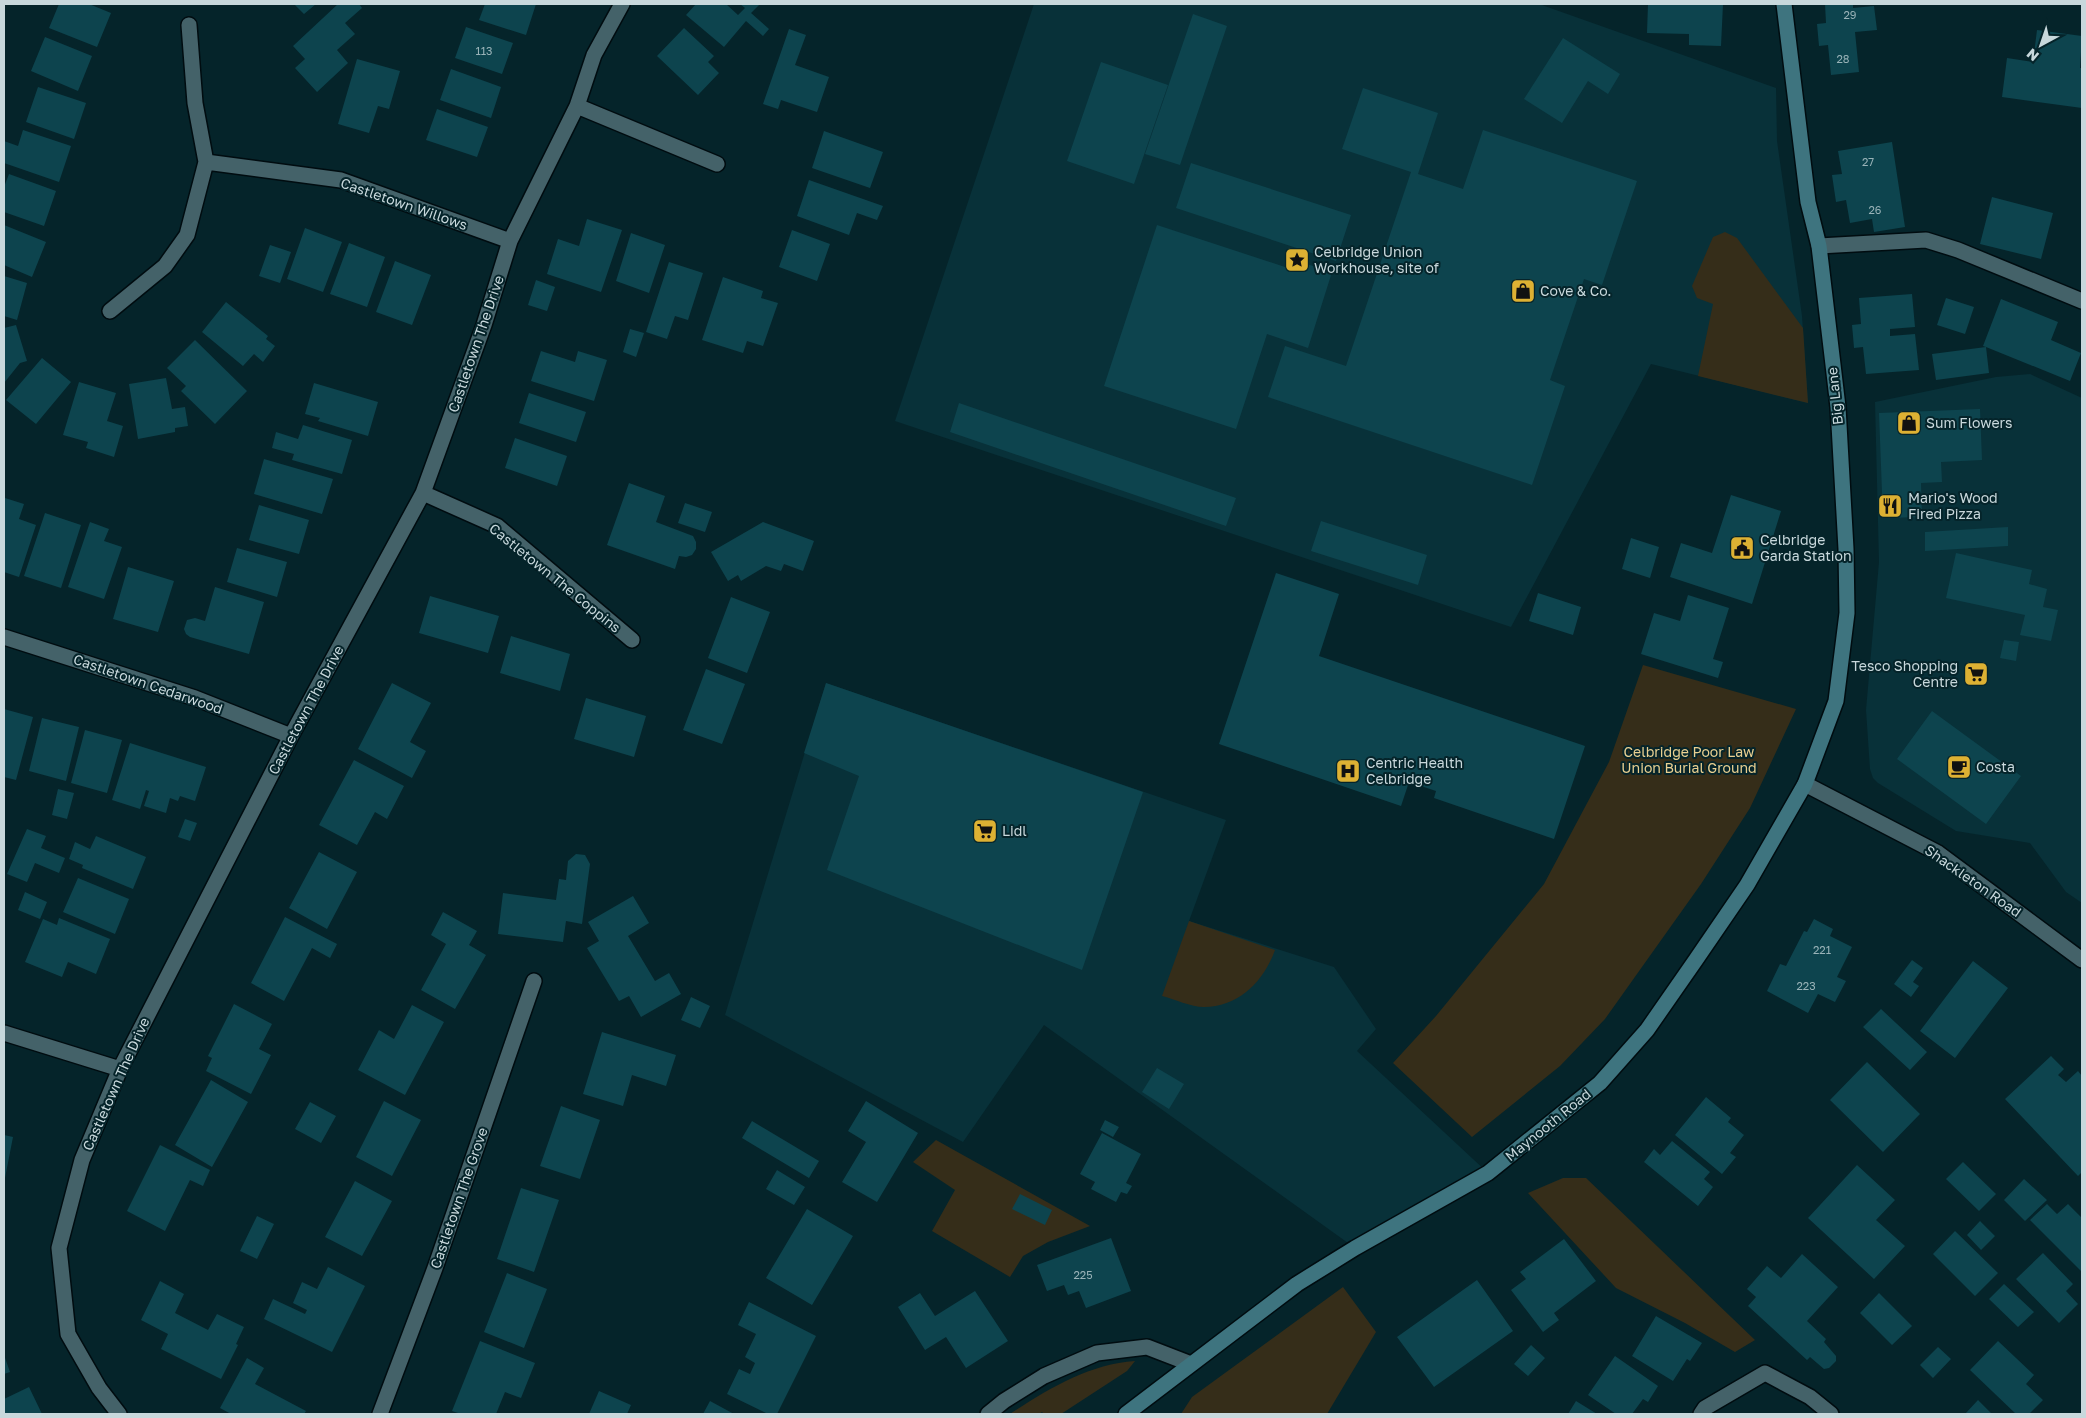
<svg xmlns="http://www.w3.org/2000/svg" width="2086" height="1418" font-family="'Golos Text',sans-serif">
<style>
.built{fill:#083139}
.green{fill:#352d19}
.building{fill:#0d444e}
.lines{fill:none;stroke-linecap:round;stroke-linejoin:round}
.minor-casing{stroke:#000c10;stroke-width:18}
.tertiary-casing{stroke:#000c10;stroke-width:18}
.secondary-casing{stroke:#000c10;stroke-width:18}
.minor{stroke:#446269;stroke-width:15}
.tertiary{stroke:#446269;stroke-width:15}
.secondary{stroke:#3e747f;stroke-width:15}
.labels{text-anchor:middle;stroke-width:4;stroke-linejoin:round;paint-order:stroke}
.number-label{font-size:11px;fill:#99b3b8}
.street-label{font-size:14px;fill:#c8d8dc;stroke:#05242a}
.poi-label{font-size:14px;fill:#c8d8dc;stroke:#05242a;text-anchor:start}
.park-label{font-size:14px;fill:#ead091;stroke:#05242a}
</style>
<rect width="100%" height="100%" fill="#05242a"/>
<path class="built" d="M1034,4H1539L1776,88L1777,141L1802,316L1808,403L1651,364L1511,627L895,421Z
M2030,374L2082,398V903L2066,892L2030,843L1956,831L1878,783L1873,778L1870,769L1866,710L1879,562L1875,402L1996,377Z
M826,683L1226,820L1189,921L1334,967L1376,1029L1357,1051L1488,1173L1355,1248L1044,1025L963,1142L725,1015Z"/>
<path class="green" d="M1725,232L1737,238L1803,328L1808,403L1698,376L1713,304L1697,298L1692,286L1713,237Z
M1643,665L1796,709L1750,808L1701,884L1605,1019L1560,1066L1472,1137L1393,1063L1436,1016L1544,884L1609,762Z
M1189,921L1275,950C1264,981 1239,1007 1204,1007C1191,1007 1174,999 1162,996Z
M936,1140L1090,1226L1048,1242L1023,1256L1010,1277L932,1231L955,1190L913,1162Z
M1563,1178H1586L1755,1340L1735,1352L1685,1323L1616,1288L1528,1193Z
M1343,1287L1376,1332L1327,1414H1181L1192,1397Z
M1135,1361L1127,1371L1061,1414H1044L1042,1412L1039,1414H1010C1048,1389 1089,1364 1135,1361Z"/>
<path class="building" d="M59,4H89L111,13L97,47L49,28Z
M294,4H316L304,14Z
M338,4H359L362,8L345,23L355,34L337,50L348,63L317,92L295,68L305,59L293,46Z
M485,4H536L526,35L479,20Z
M696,4H726L738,15L745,8L740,4H760L751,13L769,29L763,36L746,21L724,47L686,15Z
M1648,4H1723L1721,46L1689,45V34L1647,33Z
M1825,4H1853V8L1874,6L1877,30L1855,32L1859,72L1831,75L1828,45L1819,46L1817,24L1826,23Z
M1193,14L1227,26L1180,165L1145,154Z
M466,27L513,43L502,74L455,58Z
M684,28L714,56L708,62L719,73L698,95L657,56Z
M789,29L806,35L795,65L829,77L817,112L781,100L778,109L763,104Z
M2037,30L2082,36L2080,68H2082V108L2002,97L2007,58L2033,62Z
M45,37L92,56L78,91L31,71Z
M1563,38L1620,74L1608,94L1588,81L1562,123L1524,99Z
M357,59L400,71L389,109L378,106L369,133L338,124Z
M1101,62L1168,85L1134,184L1067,161Z
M451,69L501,87L491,118L440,100Z
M38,87L86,103L74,139L26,122Z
M1363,88L1438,113L1418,174L1463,189L1483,130L1637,181L1602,285L1584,279L1550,380L1565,386L1532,485L1268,397L1285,346L1346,366L1411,172L1342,149Z
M437,109L488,127L477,157L426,140Z
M23,130L71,146L59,182L4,163V141L18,146Z
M824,131L883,152L870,188L812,168Z
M1892,142L1905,227L1874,232L1872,219L1850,223L1846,200L1836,202L1832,175L1842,174L1838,151Z
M1191,163L1351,215L1336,261L1176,208Z
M9,174L56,191L44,226L4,212V187Z
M809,180L883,206L877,220L857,213L849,235L797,216Z
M1992,197L2053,213L2041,259L1980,244Z
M587,219L622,230L601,292L547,274L558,239L579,246Z
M4,225L46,242L32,277L4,265Z
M1157,225L1288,268L1291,259L1332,272L1308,348L1267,334L1236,429L1104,386Z
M305,228L342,242L323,292L287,279Z
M792,230L830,244L817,281L779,267Z
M631,233L665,245L649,293L616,281Z
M349,243L385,257L367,307L330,294Z
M270,245L291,252L280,283L259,276Z
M395,261L431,275L412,325L376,312Z
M669,262L703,273L688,320L675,316L667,339L646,332Z
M4,276L27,283L17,320L4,316Z
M723,277L763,291L761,298L778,303L763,346L747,341L743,353L702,340Z
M536,280L555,287L547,311L528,305Z
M1912,294L1915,327L1890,329V336L1915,334L1919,370L1866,374L1863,347L1854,348L1853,336L1852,325L1861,324L1859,298Z
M1946,298L1974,307L1965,334L1937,325Z
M2001,299L2058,322L2051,340L2081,353L2070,381L1986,347L1989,373L1936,380L1932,354L1986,347L1983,346Z
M226,302L268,336L266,339L275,346L263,362L254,354L243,366L202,332Z
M16,325L27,361L20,363L4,383V328Z
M630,329L644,333L636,357L623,352Z
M195,340L247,391L215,424L181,391L186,386L167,368Z
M541,351L575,362L578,351L607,360L594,401L531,381Z
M42,358L71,382L36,424L6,400Z
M166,378L172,409L185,407L188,426L175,428V432L138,439L129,384Z
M79,382L116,393L107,421L123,426L114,457L86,448L88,442L63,435Z
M314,383L378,402L368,436L318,421L320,418L305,414Z
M529,393L586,412L576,442L519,423Z
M959,403L1236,498L1226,526L950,432Z
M1980,409L1982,460L1941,462L1942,482L1921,483L1922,517L1883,518L1879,413Z
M303,425L352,440L342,474L292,460L294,454L272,448L276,432L298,439Z
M515,438L567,456L557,486L505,468Z
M264,459L333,479L322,514L254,494Z
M629,483L665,496L656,522L693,536L696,542V549L692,555L686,557L679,556L675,569L607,545Z
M1731,495L1781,511L1752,604L1670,577L1681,543L1712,553Z
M5,498L24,504L19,519L36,525L19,577L4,572Z
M685,503L712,512L705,532L678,523Z
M259,505L309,520L299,554L249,540Z
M45,513L81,525L61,588L24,576Z
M1321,521L1427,555L1418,585L1311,551Z
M90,522L109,529L104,541L122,547L104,599L68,587Z
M763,522L814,541L803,571L784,564L781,571L766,566L741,581L738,575L728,581L711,552Z
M2008,527V546L1925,551V532Z
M1631,538L1659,547L1650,578L1622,569Z
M237,548L287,562L277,597L227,582Z
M1956,553L2032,570L2029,584L2047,589L2043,607L2058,610L2051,641L2020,635L2025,615L1946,598Z
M128,567L174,581L158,632L113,619Z
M1276,573L1339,594L1319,656L1585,746L1554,839L1434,798L1436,791L1409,782L1401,806L1219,744Z
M215,587L264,602L249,654L190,637L186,634L184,629L187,620L195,618L205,621Z
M1538,593L1581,607L1573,635L1529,621Z
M1688,595L1729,608L1713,659L1723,662L1718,678L1641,654L1654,613L1680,621Z
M430,596L499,616L488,653L419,633Z
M731,597L770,612L747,673L708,658Z
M511,636L570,654L560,691L500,673Z
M2004,640L2019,642L2016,661L2000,658Z
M706,669L745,684L722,744L683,730Z
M392,683L431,703L410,742L426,751L412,778L358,749Z
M826,683L1143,792L1082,970L827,870L859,776L804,753Z
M586,698L646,716L634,757L574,739Z
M4,709L33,717L16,780L4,777Z
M1932,711L2021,776L1986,824L1897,759Z
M42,718L79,727L66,781L29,771Z
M85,730L122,740L107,793L71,783Z
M130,743L206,767L195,801L180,796L178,801L170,798L166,813L144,806L149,791L146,790L140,809L112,800Z
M354,760L404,786L387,819L375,812L357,845L319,825Z
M58,789L74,793L67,819L52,815Z
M185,819L197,823L190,841L178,837Z
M27,829L46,836L41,848L65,858L59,873L35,863L27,882L7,874Z
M96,836L146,857L133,889L82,868L83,865L69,859L75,842L90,849Z
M319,852L357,872L327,929L289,908Z
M576,854L585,855L590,864L582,924L566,921L563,942L498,934L503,893L556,900L559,879L566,880L568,861Z
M78,878L129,899L115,934L63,912Z
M25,892L47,902L40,919L18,910Z
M633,896L649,923L628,936L655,981L669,973L681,994L641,1017L629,996L619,1001L587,948L599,941L588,922Z
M443,912L477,931L469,945L486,955L455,1009L421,990L446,944L431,935Z
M285,917L337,944L330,958L312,948L284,1001L251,983Z
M59,918L110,939L96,974L68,962L62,977L25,962L43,919L57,925Z
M1814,919L1833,929L1830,936L1852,947L1837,977L1846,981L1835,1002L1818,994L1808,1013L1767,991L1780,964L1786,966L1804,931L1807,932Z
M1912,960L1923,968L1913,982L1919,986L1911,997L1894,984Z
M1973,961L2008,988L1955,1058L1920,1031Z
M691,997L710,1006L700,1028L681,1020Z
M234,1004L272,1024L259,1049L271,1055L251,1094L206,1071L212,1058L208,1056Z
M412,1005L444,1022L405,1095L358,1070L379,1030L394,1039Z
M1881,1009L1927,1052L1910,1070L1863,1027Z
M602,1032L676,1055L666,1086L632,1075L623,1106L583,1094Z
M2051,1056L2064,1069L2058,1075L2066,1082L2078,1071L2082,1076V1172L2078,1176L2005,1099Z
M1867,1062L1920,1114L1883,1152L1830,1100Z
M1157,1068L1184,1084L1169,1109L1142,1092Z
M211,1080L248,1102L212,1167L175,1145Z
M1706,1097L1731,1118L1728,1122L1744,1135L1730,1153L1736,1157L1722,1174L1675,1135Z
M384,1101L421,1120L392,1176L356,1157Z
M866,1101L918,1133L877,1202L842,1182L866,1142L848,1131Z
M310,1102L336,1116L321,1143L295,1129Z
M561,1106L600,1120L580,1179L540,1166Z
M1105,1120L1119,1127L1113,1137L1100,1130Z
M752,1121L819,1161L809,1178L742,1138Z
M1102,1133L1141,1154L1126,1183L1132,1186L1127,1194L1121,1192L1116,1202L1091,1189L1095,1182L1080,1174Z
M4,1135L13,1137L5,1178H4Z
M1672,1141L1710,1172L1704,1179L1713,1187L1698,1206L1644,1162L1654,1149L1660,1155Z
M160,1145L210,1170L203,1186L190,1180L165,1231L127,1211Z
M1963,1162L1996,1194L1979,1211L1946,1179Z
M1857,1165L1895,1200L1876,1220L1905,1246L1874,1279L1808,1218Z
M777,1170L805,1187L794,1205L766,1189Z
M2024,1179L2047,1200L2025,1221L2004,1200Z
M355,1181L392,1201L362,1256L325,1237Z
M521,1188L559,1200L534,1272L497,1259Z
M1020,1194L1052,1210L1045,1225L1012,1209Z
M2047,1204L2057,1214L2068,1204L2082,1218V1272L2030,1220Z
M807,1209L853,1236L812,1305L766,1278Z
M257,1216L274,1224L257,1259L240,1251Z
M1980,1221L1995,1236L1981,1250L1967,1235Z
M1955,1231L1998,1273L1975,1296L1933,1254Z
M1111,1238L1131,1291L1086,1308L1079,1291L1068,1295L1064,1285L1047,1291L1037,1265Z
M1564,1239L1596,1281L1554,1313L1559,1320L1543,1332L1511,1290L1526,1279L1520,1272Z
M2043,1253L2073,1284L2066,1291L2078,1304L2059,1323L2016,1279Z
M1802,1254L1838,1287L1807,1321L1826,1339L1824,1342L1836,1356V1361L1829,1368L1824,1369L1810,1357L1807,1360L1748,1306L1756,1297L1747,1289L1767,1266L1781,1278Z
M328,1267L365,1286L332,1352L264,1319L273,1299L305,1314L307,1310L293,1303L302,1282L317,1289Z
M507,1273L547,1289L524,1348L484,1332Z
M1477,1280L1513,1331L1434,1387L1397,1337Z
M160,1281L184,1294L175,1313L208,1330L217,1314L244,1327L236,1344L238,1345L221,1379L161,1349L168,1334L141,1320Z
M2004,1284L2034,1312L2018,1327L1989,1299Z
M975,1291L1008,1341L966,1368L946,1337L925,1350L898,1307L920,1293L935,1316Z
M1879,1293L1912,1326L1892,1345L1860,1313Z
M749,1302L816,1336L777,1414H768L727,1394L739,1369L750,1374L755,1363L745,1357L756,1334L738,1325Z
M1656,1316L1702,1343L1690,1361L1687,1359L1673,1381L1632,1356Z
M480,1341L535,1363L521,1398L505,1392L496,1414H461L452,1411Z
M1998,1341L2034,1375L2026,1384L2043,1400L2029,1414H2016L1970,1370Z
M1531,1345L1545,1358L1528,1376L1514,1364Z
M1938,1347L1951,1359L1933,1378L1920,1365Z
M4,1355L10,1372L4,1374Z
M1615,1356L1658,1386L1648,1402L1643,1399L1632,1414H1616L1588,1395Z
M247,1358L264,1368L255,1384L306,1411L304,1414H231L220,1408Z
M29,1387L42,1414H4V1399Z
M599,1391L631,1405L627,1414H589Z
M1978,1400L1992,1414H1965Z
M710,1401L734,1414H703Z
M1576,1401L1597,1414H1568Z"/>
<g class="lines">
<defs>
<path id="minor" d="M189,25L195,103L206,162
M577,106L717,164
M1819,246L1926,240L1958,250L2082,301
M110,311L165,266L187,235L206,162L341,180L510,241
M423,493L497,526L632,640
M4,637L195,698L291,736
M4,1033L120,1069
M119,1414L99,1388L68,1334L59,1248L82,1160L120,1069L291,736L423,493L484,325L510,241L577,106L594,55L622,4
M380,1414L435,1268L534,981
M988,1414L1004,1401L1044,1376L1097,1353L1147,1347L1191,1364
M1701,1414L1705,1408L1765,1373L1810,1397L1831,1414"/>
<path id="tertiary" d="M1805,784L1938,853L2082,960"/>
<path id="secondary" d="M1126,1414L1297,1284L1355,1248L1488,1173L1600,1083L1647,1030L1695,961L1747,885L1805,784L1836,701L1847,613L1846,549L1838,407L1819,246L1808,202L1784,4"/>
</defs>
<use href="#minor" class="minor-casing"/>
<use href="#tertiary" class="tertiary-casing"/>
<use href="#secondary" class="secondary-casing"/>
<use href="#minor" class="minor"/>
<use href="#tertiary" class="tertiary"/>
<use href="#secondary" class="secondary"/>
</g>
<defs>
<symbol id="sight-square" viewBox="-11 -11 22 22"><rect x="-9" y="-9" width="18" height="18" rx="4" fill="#ddb133" stroke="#05242a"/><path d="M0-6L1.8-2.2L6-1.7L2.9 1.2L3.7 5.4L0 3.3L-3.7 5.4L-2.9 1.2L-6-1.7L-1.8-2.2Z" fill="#111"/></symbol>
<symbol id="shop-square" viewBox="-11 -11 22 22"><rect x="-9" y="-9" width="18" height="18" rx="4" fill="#ddb133" stroke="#05242a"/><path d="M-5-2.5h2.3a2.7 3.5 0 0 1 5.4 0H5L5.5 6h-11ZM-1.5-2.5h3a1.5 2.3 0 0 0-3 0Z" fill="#111"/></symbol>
<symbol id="restaurant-square" viewBox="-11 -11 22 22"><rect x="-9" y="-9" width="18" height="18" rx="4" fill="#ddb133" stroke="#05242a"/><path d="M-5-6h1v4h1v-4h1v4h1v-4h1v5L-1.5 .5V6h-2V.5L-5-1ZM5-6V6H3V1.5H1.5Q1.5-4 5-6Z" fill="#111"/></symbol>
<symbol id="civic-square" viewBox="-11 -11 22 22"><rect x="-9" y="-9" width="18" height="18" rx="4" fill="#ddb133" stroke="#05242a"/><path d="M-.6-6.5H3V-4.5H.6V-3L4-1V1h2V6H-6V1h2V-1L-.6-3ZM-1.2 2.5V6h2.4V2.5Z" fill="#111"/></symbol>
<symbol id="supermarket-square" viewBox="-11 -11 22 22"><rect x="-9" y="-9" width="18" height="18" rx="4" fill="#ddb133" stroke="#05242a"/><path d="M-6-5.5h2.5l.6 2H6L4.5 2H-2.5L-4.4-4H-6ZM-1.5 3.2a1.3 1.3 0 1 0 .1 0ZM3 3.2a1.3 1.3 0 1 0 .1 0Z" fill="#111"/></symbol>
<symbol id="cafe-square" viewBox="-11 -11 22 22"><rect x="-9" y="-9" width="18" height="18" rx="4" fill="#ddb133" stroke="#05242a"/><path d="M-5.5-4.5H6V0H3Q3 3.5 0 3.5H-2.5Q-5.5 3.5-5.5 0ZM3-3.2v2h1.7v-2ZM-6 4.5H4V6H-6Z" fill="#111"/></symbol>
<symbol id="hospital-square" viewBox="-11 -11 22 22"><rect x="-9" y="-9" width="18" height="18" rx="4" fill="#ddb133" stroke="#05242a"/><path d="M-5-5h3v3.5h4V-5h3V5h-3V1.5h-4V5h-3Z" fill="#111"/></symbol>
</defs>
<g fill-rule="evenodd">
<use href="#sight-square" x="1283" y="246" width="28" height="28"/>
<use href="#shop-square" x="1509" y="277" width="28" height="28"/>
<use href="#shop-square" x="1895" y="409" width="28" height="28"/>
<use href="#restaurant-square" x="1876" y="492" width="28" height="28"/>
<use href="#civic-square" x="1728" y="534" width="28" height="28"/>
<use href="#supermarket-square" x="1962" y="660" width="28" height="28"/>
<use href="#cafe-square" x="1945" y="753" width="28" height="28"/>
<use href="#hospital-square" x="1334" y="757" width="28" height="28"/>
<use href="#supermarket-square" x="971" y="817" width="28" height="28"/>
</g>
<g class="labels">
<g class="number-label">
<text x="1850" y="19">29</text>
<text x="484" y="55">113</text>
<text x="1843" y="63">28</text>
<text x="1868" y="166">27</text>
<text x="1875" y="214">26</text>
<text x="1822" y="954">221</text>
<text x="1806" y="990">223</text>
<text x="1083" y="1279">225</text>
</g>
<g class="street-label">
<text transform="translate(404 204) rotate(19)" y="5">Castletown Willows</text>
<text transform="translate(476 344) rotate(-71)" y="5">Castletown The Drive</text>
<text transform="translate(1835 396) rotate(-96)" y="5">Big Lane</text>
<text transform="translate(555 578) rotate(39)" y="5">Castletown The Coppins</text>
<text transform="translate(148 684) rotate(19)" y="5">Castletown Cedarwood</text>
<text transform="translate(306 710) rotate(-62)" y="5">Castletown The Drive</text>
<text transform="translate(1973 881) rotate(35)" y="5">Shackleton Road</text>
<text transform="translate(116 1084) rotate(-66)" y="5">Castletown The Drive</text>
<text transform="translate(1548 1125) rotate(-39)" y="5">Maynooth Road</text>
<text transform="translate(459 1198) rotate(-71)" y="5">Castletown The Grove</text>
</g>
<g class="poi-label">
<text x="1314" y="257">Celbridge Union<tspan x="1314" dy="16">Workhouse, site of</tspan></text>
<text x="1540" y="296">Cove &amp; Co.</text>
<text x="1926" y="428">Sum Flowers</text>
<text x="1908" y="503">Mario's Wood<tspan x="1908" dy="16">Fired Pizza</tspan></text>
<text x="1760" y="545">Celbridge<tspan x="1760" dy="16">Garda Station</tspan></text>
<text x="1958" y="671" text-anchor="end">Tesco Shopping<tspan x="1958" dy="16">Centre</tspan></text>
<text x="1366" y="768">Centric Health<tspan x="1366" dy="16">Celbridge</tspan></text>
<text x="1976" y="772">Costa</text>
<text x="1002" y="836">Lidl</text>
</g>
<g class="park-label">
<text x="1689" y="757">Celbridge Poor Law<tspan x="1689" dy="16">Union Burial Ground</tspan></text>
</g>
</g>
<rect width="2086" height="1418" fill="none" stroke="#c8d8dc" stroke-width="10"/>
<g transform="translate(2041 45) rotate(220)" stroke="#05242a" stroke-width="4" paint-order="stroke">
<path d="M0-4L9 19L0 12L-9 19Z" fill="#c8d8dc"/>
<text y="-8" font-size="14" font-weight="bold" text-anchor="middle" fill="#c8d8dc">N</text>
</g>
</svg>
